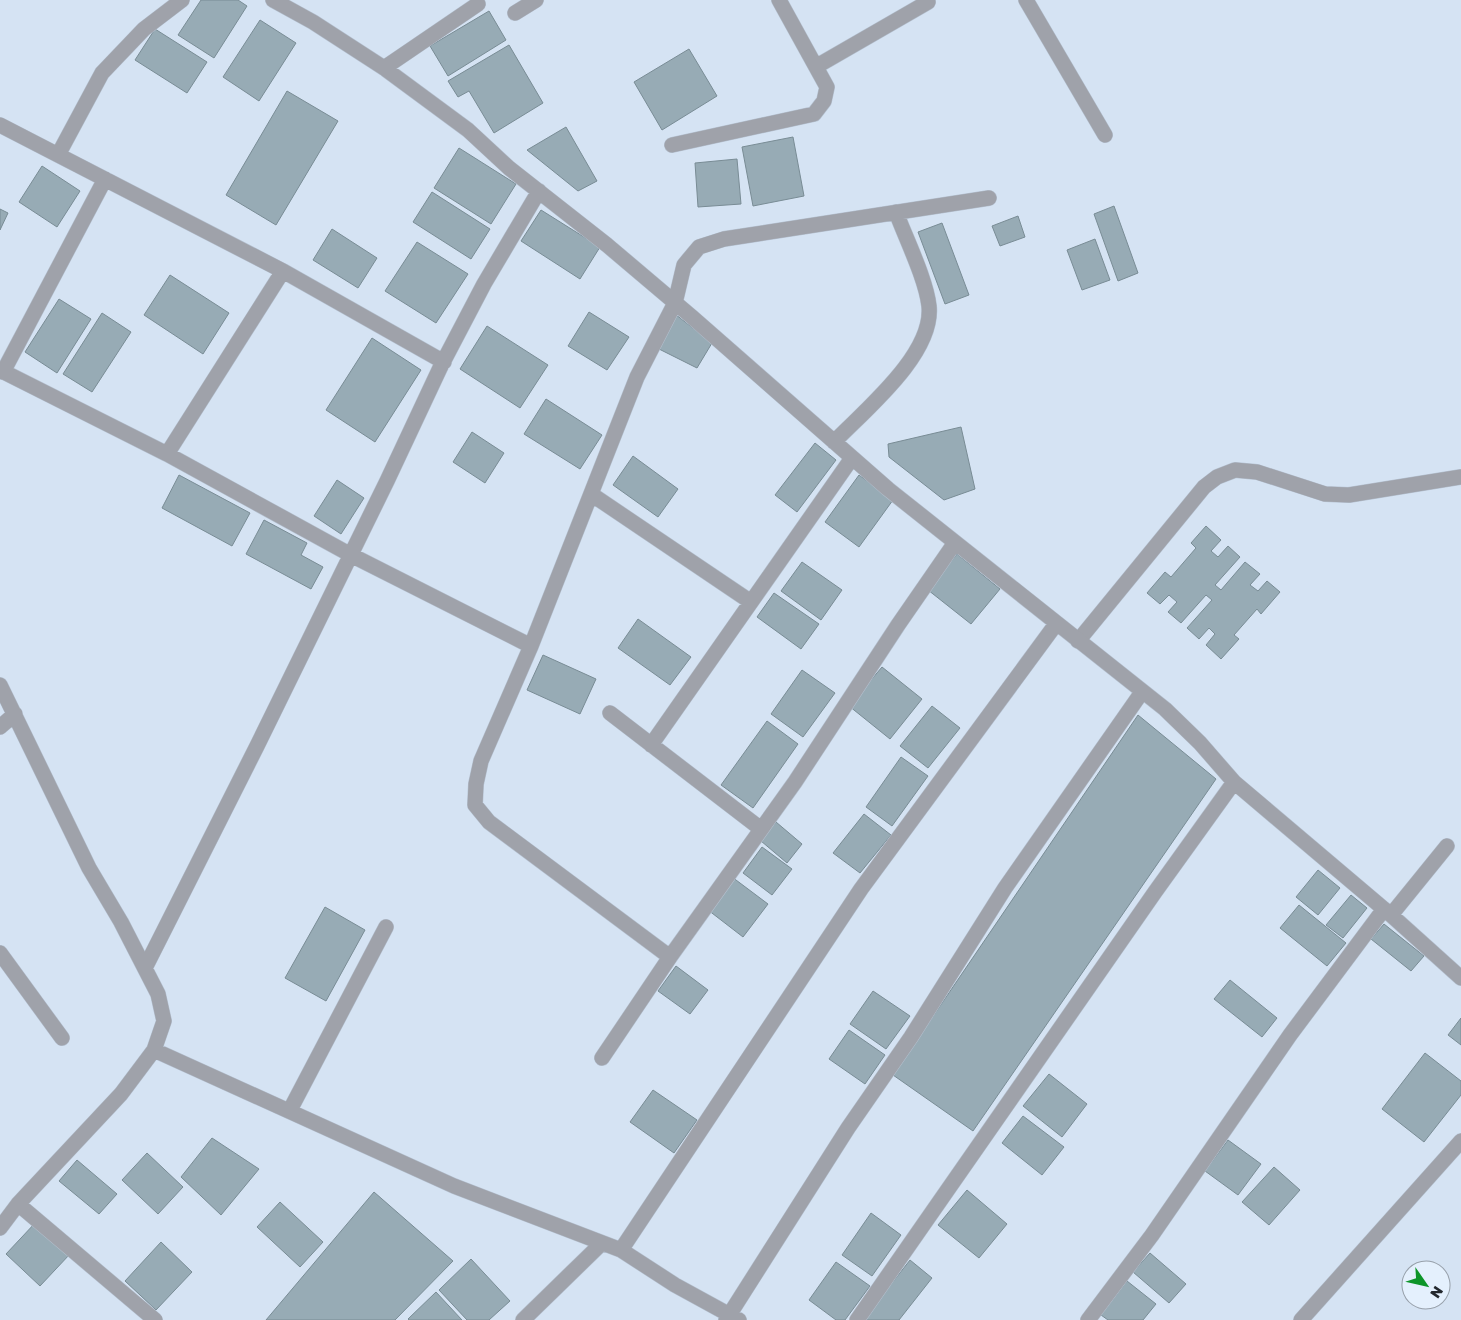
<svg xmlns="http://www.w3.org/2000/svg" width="1461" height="1320" font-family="'Golos Text',sans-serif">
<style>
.building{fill:#97abb5;stroke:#798c95}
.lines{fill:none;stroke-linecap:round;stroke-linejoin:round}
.lane-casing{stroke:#b5c1d0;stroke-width:16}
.street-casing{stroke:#b5c1d0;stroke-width:16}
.lane{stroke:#9fa2aa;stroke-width:15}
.street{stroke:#9fa2aa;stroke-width:15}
</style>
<rect width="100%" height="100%" fill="#d5e3f3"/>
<path class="building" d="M201,0H238L247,6L214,58L178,35Z
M489,11L506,40L448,76L430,46Z
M260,20L296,43L259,101L223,77Z
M155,29L207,62L187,93L135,60Z
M509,45L543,103L494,133L469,91L458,97L448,81Z
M689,49L717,96L662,130L634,82Z
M287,91L338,121L276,225L226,195Z
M566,127L597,181L578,191L527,150Z
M793,137L804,196L753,206L742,147Z
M459,148L516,184L491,224L434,188Z
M737,159L741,204L698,207L695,163Z
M42,166L80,191L57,227L19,202Z
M432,192L490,229L471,259L413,222Z
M1114,206L1138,273L1118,281L1094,214Z
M0,209L8,213L0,230Z
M541,210L600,247L580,279L521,241Z
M1018,216L1025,237L1000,246L992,226Z
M942,223L969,295L945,304L918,232Z
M332,229L377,258L358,288L313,260Z
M1095,239L1110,280L1082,290L1067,250Z
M417,242L468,274L436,323L385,291Z
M170,275L229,313L203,354L144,315Z
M59,299L91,319L57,373L25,352Z
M589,312L629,337L607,370L568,346Z
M102,313L131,332L92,392L63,374Z
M675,314L712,343L697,368L657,348Z
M487,326L548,365L520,408L460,369Z
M372,338L421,370L375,442L326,410Z
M546,399L602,435L580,469L524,434Z
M961,427L975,489L944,500L889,457L888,444Z
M472,432L504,453L485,483L453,462Z
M815,443L836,460L797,512L775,495Z
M633,456L678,489L658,517L613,485Z
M179,475L250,513L232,546L162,508Z
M859,475L893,500L859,547L825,522Z
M337,480L364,498L341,534L314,516Z
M264,520L307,543L301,555L323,567L311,589L246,554Z
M1206,526L1221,540L1211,551L1218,557L1228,546L1240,557L1215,585L1221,590L1245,562L1260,574L1250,585L1258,591L1267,581L1280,592L1261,614L1257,609L1234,635L1239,639L1221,659L1206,645L1215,634L1209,628L1199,639L1187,628L1212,600L1206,595L1181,623L1168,612L1177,602L1169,595L1160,604L1147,593L1165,572L1171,577L1196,548L1191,543Z
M957,554L1000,589L971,624L928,590Z
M802,562L842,590L821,620L781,591Z
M774,593L819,624L801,649L757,617Z
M638,619L691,657L670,685L618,648Z
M543,655L596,679L580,714L527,690Z
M882,667L922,699L890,739L849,706Z
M802,670L835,693L803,737L771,714Z
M932,706L960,728L928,768L900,746Z
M1138,715L1216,779L973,1131L893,1075Z
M767,721L798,744L753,808L721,785Z
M901,757L928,776L892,826L866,807Z
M864,814L891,835L860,873L833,853Z
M776,822L802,844L787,863L761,841Z
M762,847L792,869L772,895L743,873Z
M1318,870L1340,888L1318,915L1296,897Z
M732,877L768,904L743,937L708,910Z
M1351,895L1367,908L1343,938L1326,925Z
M1299,905L1346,943L1327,966L1280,928Z
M325,907L365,930L326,1001L285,978Z
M1384,924L1424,956L1411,971L1371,939Z
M676,966L708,990L690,1014L658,991Z
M1230,980L1277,1018L1262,1037L1214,999Z
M873,991L910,1016L886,1049L850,1024Z
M1461,1018V1045L1448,1035Z
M849,1030L885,1055L865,1084L829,1059Z
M1425,1053L1461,1081V1095L1424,1142L1382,1109Z
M1049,1074L1087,1104L1062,1137L1023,1106Z
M653,1090L697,1120L674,1153L630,1122Z
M1023,1116L1064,1147L1042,1175L1002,1143Z
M212,1138L259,1169L221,1215L181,1177Z
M1228,1140L1261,1164L1238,1195L1205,1171Z
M147,1153L183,1187L158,1214L122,1180Z
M77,1160L117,1194L99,1214L59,1181Z
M1274,1167L1300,1190L1269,1225L1242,1202Z
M967,1190L1007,1224L979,1258L938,1225Z
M374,1192L453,1261L395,1320H266Z
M280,1202L323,1242L300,1267L257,1227Z
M871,1213L901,1235L872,1276L842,1255Z
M36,1222L70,1254L40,1286L6,1254Z
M161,1242L192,1272L156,1310L125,1281Z
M1150,1253L1186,1284L1169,1303L1133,1272Z
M471,1259L510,1301L489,1320H467L439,1290Z
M910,1260L932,1278L899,1320H863Z
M836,1262L870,1286L845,1320H836L809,1300Z
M1127,1281L1156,1304L1143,1320H1108L1101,1315Z
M436,1292L462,1320H409L408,1319Z"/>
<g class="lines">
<defs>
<path id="lane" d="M1078,641L1204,487L1217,477L1235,470L1257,472L1325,494L1349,495L1461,477"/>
<path id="street" d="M273,0L313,22L384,68L468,130L509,168L607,245L692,317L888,489L1165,709L1200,743L1234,782L1391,915L1461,978
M1026,0L1105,135
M515,13L536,0
M817,66L928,2
M384,68L478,4
M0,125L283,271L444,362
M672,145L814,114L824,101L827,87L779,0
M58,155L102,73L144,29L182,0
M0,370L167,454L351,555L531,646
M3,372L105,179
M834,442C865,410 934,354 929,306C926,279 906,239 896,212
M167,454L283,271
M591,494L751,602
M0,685L89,868L121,922L158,994L164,1021L154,1050L121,1094L18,1204L0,1228
M610,713L761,829
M0,727L15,714
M651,745L852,458
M1391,915L1447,846
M0,953L62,1038
M670,957L489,822L475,805L476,784L481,761L531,646L637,377L675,303L684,265L699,247L724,239L989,198
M145,968L257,746L387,481L440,368L484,284L539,191
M154,1050L454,1186L621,1250L675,1285L739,1320
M602,1058L670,957L795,782L898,625L954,544
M290,1110L386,927
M18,1204L155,1320
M621,1250L861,889L1056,624
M523,1320L602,1243
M726,1320L848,1128L911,1037L1005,888L1142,692
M857,1320L1155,892L1234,782
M1088,1320L1152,1235L1290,1035L1384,909
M1301,1320L1461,1141"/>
</defs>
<use href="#lane" class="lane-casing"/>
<use href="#street" class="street-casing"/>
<use href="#lane" class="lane"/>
<use href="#street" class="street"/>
</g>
<g transform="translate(1426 1285) rotate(124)"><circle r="24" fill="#e4f0fd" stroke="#97a0aa"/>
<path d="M0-4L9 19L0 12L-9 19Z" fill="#0d9529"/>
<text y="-8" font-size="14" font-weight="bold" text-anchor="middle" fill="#23282e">N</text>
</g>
</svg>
